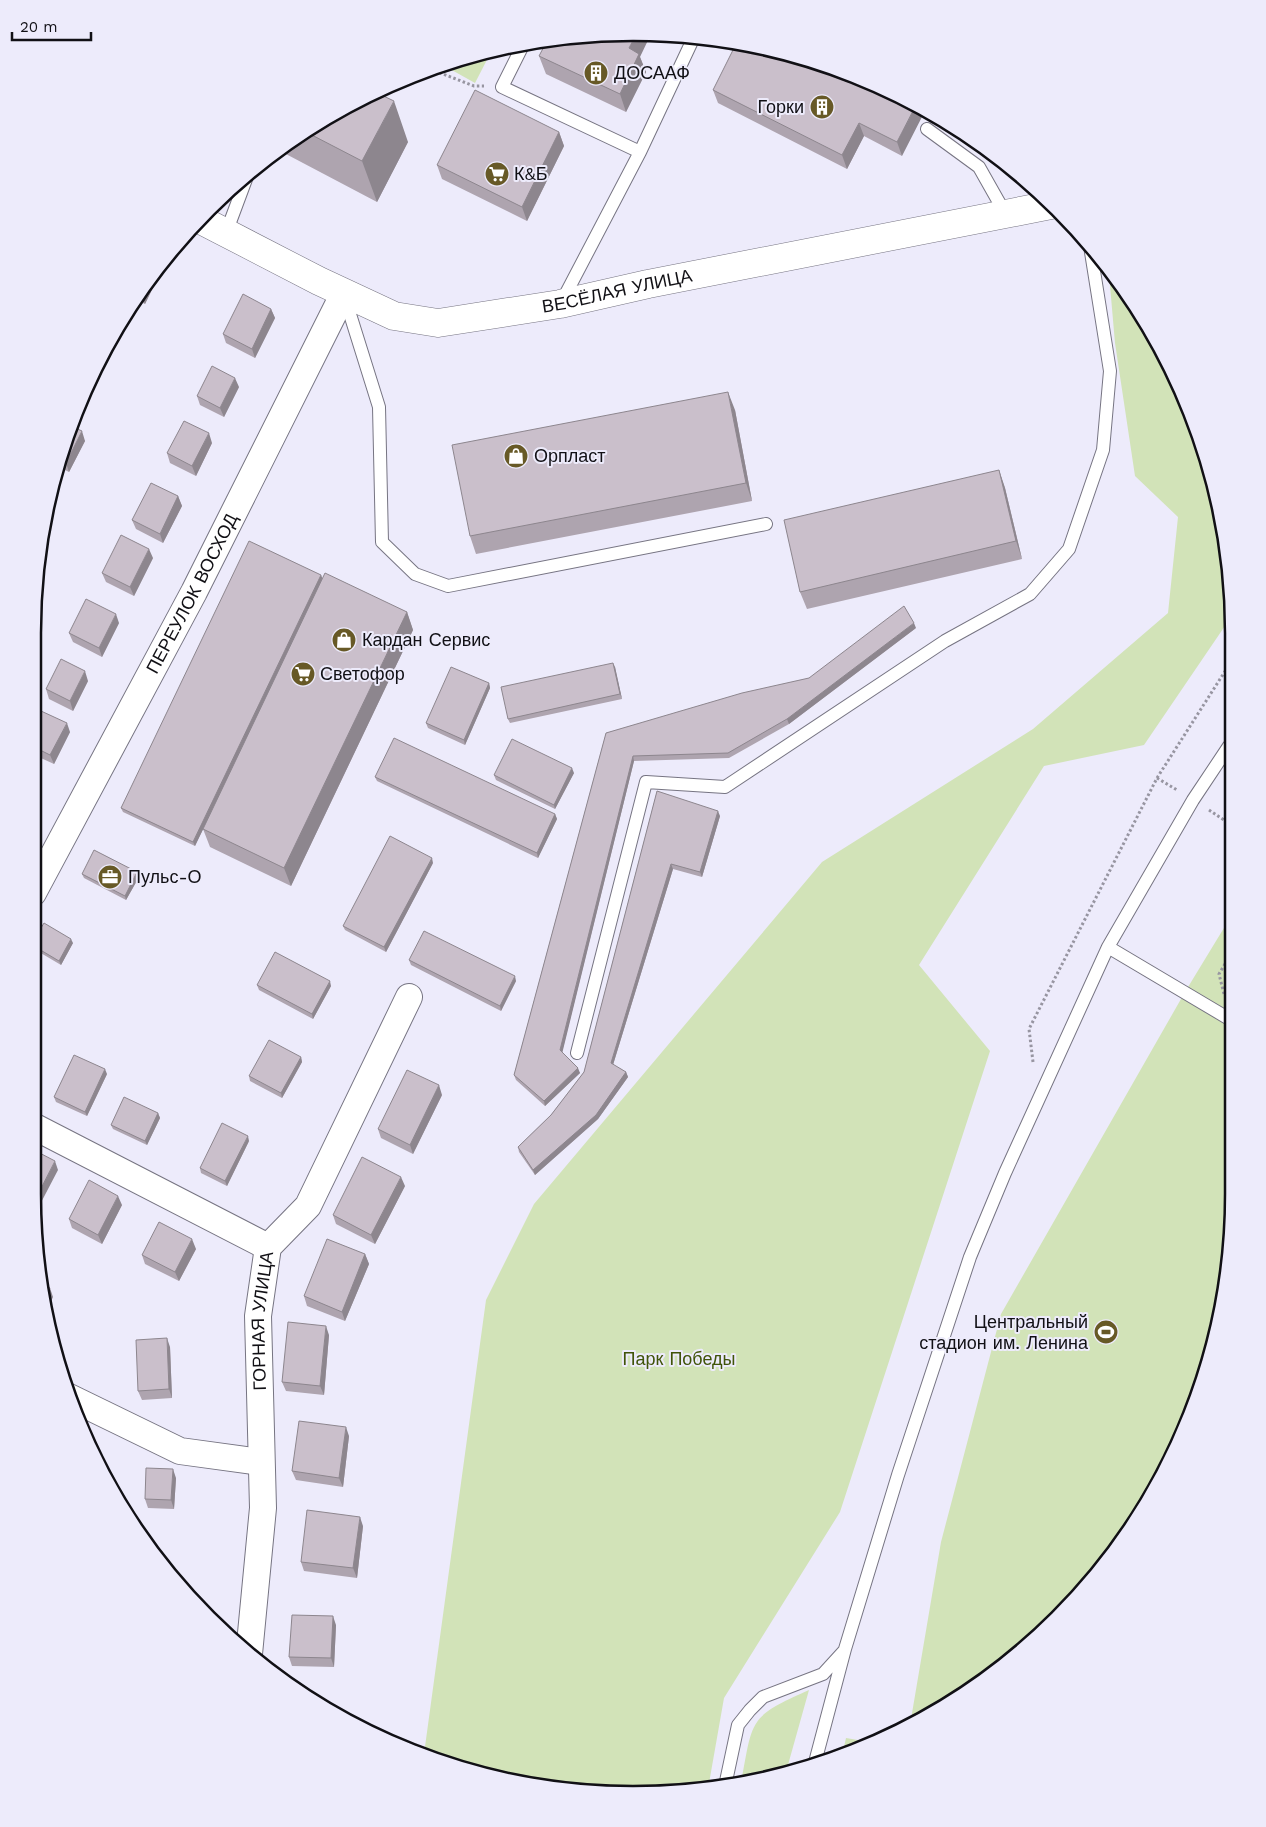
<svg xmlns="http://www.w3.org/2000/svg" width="1266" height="1827" font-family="'Work Sans',sans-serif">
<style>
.green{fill:#d2e3b8}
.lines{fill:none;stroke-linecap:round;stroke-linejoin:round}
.service-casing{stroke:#767482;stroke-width:14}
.minor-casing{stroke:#767482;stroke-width:28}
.tertiary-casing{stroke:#767482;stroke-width:29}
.path{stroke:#9795a1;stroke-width:3;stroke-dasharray:2.5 2.5;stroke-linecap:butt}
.service{stroke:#fff;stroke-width:12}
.minor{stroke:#fff;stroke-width:26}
.tertiary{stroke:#fff;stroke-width:28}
.wall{fill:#aea4af}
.shaded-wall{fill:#8d868e}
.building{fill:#cabfcb;stroke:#8d868e}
.labels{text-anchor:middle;stroke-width:4;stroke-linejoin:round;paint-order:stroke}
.poi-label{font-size:18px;fill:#111015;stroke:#edebfb;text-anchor:start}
.street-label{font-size:18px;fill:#111015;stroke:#edebfb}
.park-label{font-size:18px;fill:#405409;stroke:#edebfb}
.rim{fill:none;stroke:#111015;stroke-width:2.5}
</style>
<rect width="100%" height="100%" fill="#edebfb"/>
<path class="green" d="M491,52L475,83L441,64Z
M1109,274L1172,368L1213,477L1228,554L1229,620L1144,745L1044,766L919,965L990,1051L840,1512L724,1698L708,1789H554L424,1754L486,1300L534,1204L822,862L1033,729L1168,613L1178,517L1135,476L1115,343Z
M1230,918L1232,1233L1213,1349L1172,1459L1110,1559L1029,1645L910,1725L941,1542L1001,1314L1185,992Z
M809,1690L786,1772L741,1783C753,1719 748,1717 809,1690Z
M846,1738L875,1743L842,1756Z"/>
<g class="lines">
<defs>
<path id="service" d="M523,45L502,87L640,152
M927,129L979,167L1005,213
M226,233L248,174
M344,295L379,407L382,542L415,574L448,586L766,524
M561,303L640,152L694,37
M1108,947L1231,1020
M577,1053L646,782L725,787L945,641L1030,594L1069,549L1103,450L1110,371L1090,246
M814,1766L845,1649L898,1475L970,1257L1005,1173L1108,947L1193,800L1229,746
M725,1786L738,1725L750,1710L763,1697L823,1674L844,1651"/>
<g id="minor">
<path id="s1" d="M33,893L194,592L344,293"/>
<path d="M33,1126L268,1247"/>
<path d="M69,1397L180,1451L261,1462"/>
<path id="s2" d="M249,1654L263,1508L258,1316L268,1247L308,1206L409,997"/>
</g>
<g id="tertiary">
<path id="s3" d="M201,220L319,281L394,316L438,323L560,304L648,284L1051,205"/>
</g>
</defs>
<use href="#service" class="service-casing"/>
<use href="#minor" class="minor-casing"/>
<use href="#tertiary" class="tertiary-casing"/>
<path class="path" d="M430,69L474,86H484
M1157,778L1177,790
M1209,810L1230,824
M1224,994L1219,974L1231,954
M1033,1062L1029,1029L1157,778L1229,665"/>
<use href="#service" class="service"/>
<use href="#minor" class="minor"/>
<use href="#tertiary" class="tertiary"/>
</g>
<path class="wall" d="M539,56L640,57L646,72L626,112L546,74Z
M713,90L898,94L902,156L864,136L847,169L718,103Z
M332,113L408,142L377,202L284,153L282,149Z
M559,132L564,146L527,221L442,179L437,165Z
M166,261L145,304L135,299L157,267Z
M271,309L275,318L255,358L226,343L223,334Z
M239,387L224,417L200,405L197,396Z
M735,410L752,501L476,554L470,536Z
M71,426L85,441L69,472L59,467Z
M212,443L196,476L170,463L167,453Z
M999,470L1005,488L1022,559L807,609L800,592Z
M178,496L182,506L163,543L136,529L132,520Z
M153,558L134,596L106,582L102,573Z
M321,575L322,579L407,612L413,630L291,886L210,847L203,829L262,707L195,846L123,812L121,808Z
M119,623L102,657L73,642L69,633Z
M916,628L789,724L729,758L634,761L562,1052L580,1073L545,1106L516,1080L514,1075L606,733L809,678Z
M615,667L622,699L510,723L508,719Z
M88,681L73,711L49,699L46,689Z
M489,683L490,688L465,745L428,728L426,723Z
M32,728L70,732L54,764L32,754Z
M574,773L555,809L496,780L494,775Z
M375,777L555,814L557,819L538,858L377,781Z
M657,791L720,816L702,877L673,869L613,1065L626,1072L628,1077L598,1119L535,1175L519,1152L518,1147L551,1115L584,1072Z
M433,863L386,952L345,930L343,926Z
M137,872L139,877L126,900L84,878L82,874Z
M32,943H73L61,965L34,949Z
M409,960L516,981L501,1011L411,965Z
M257,985L331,986L313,1019L259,990Z
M301,1057L302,1062L282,1098L250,1081L249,1076Z
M107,1074L87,1116L56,1102L54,1097Z
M442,1095L413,1154L381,1138L378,1129Z
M158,1113L160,1118L147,1145L113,1129L111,1125Z
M249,1141L227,1186L201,1173L200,1168Z
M405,1186L375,1244L336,1224L333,1215Z
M122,1205L102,1244L72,1228L69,1219Z
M196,1249L179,1281L145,1264L142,1255Z
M365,1254L369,1264L345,1321L307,1306L304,1296Z
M329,1335L324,1395L286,1391L282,1382Z
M170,1347L172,1398L142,1400L138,1391Z
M349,1436L343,1487L296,1480L292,1471Z
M176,1478L174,1509L148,1508L145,1499Z
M363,1526L357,1578L304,1571L301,1562Z
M336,1625L334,1667L292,1666L289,1657Z"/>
<path class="shaded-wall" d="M651,34L640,57L646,72L626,112L620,94L629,48L636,35Z
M394,101L408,142L377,202L362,161Z
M916,105L925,111L902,156L897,142Z
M859,123L864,136L847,169L842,155Z
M559,132L564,146L527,221L522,207Z
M165,258L166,261L145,304L141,295L150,277L157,267Z
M271,309L275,318L255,358L252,349Z
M235,378L239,387L224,417L220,408Z
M728,392L735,410L752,501L746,483Z
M82,431L85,441L69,472L66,463Z
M209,433L212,443L196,476L192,466Z
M999,470L1005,488L1022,559L1016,541Z
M178,496L182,506L163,543L160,534Z
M149,549L153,558L134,596L130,587Z
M321,575L323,580L195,846L193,842Z
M407,612L413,630L291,886L284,868Z
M116,614L119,623L102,657L99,648Z
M914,623L916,628L789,724L787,719Z
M613,663L615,667L622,699L620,694Z
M85,671L88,681L73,711L70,701Z
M489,683L490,688L465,745L464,740Z
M67,723L70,732L54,764L50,755Z
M633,756L634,761L562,1054L560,1050Z
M572,768L574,773L555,809L554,805Z
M718,811L720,816L702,877L700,872Z
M555,814L557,819L538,858L537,853Z
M432,858L433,863L386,952L384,947Z
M671,864L673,869L612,1068L611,1063Z
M137,872L139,877L126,900L125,896Z
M71,939L73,943L61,965L59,961Z
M515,976L516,981L501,1011L500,1006Z
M330,981L331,986L313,1019L312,1014Z
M34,1044L35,1048L32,1054V1046Z
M301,1057L302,1062L282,1098L281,1093Z
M578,1068L580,1073L545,1106L544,1101Z
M105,1069L107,1074L87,1116L85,1112Z
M626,1072L628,1077L598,1119L535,1175L533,1170Z
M439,1085L442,1095L413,1154L410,1145Z
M158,1113L160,1118L147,1145L145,1141Z
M248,1136L249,1141L227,1186L225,1181Z
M55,1161L58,1170L35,1214L34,1202Z
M401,1177L405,1186L375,1244L371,1235Z
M118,1196L122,1205L102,1244L98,1235Z
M192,1239L196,1249L179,1281L175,1272Z
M365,1254L369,1264L345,1321L342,1312Z
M50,1288L53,1297L48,1308L46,1295Z
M326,1326L329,1335L324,1395L320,1386Z
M167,1338L170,1347L172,1398L169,1389Z
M346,1427L349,1436L343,1487L339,1478Z
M173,1469L176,1478L174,1509L171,1500Z
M360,1517L363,1526L357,1578L353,1568Z
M333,1616L336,1625L334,1667L331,1658Z"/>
<path class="building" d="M636,35L629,48L639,54L620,94L539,56L548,39L554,38Z
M736,44L788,53L898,94L916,105L897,142L859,123L842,155L713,90Z
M475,90L559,132L522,207L437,165Z
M377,93L394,101L362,161L306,132L332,113Z
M150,277L141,295L139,294Z
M243,294L271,309L252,349L223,334Z
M212,366L235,378L220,408L197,396Z
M728,392L746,483L470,536L452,445Z
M184,421L209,433L192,466L167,453Z
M71,426L82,431L66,463L61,460Z
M999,470L1016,541L800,592L784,520Z
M151,483L178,496L160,534L132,520Z
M121,535L149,549L130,587L102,573Z
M249,541L321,575L193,842L121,808Z
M325,573L407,612L284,868L203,829Z
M86,599L116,614L99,648L69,633Z
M904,606L914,623L787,719L728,753L633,756L560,1050L578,1068L544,1101L514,1075L606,733L742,693L809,678Z
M61,659L85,671L70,701L46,689Z
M613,663L620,694L508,719L501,687Z
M451,667L489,683L464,740L426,723Z
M41,711L67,723L50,755L32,746V728Z
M394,738L555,814L537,853L375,777Z
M512,739L572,768L554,805L494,775Z
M657,791L718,811L700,872L671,864L611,1063L626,1072L596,1115L533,1170L518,1147L551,1115L584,1072Z
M390,836L432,858L384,947L343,926Z
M94,850L137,872L125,896L82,874Z
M44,923L71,939L59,961L32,945V943Z
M424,931L515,976L500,1006L409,960Z
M275,952L330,981L312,1014L257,985Z
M269,1040L301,1057L281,1093L249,1076Z
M74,1055L105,1069L85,1112L54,1097Z
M407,1070L439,1085L410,1145L378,1129Z
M124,1097L158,1113L145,1141L111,1125Z
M222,1123L248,1136L225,1181L200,1168Z
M32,1149L55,1161L34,1202L32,1194Z
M362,1157L401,1177L371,1235L333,1215Z
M89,1180L118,1196L98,1235L69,1219Z
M159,1222L192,1239L175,1272L142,1255Z
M327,1239L365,1254L342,1312L304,1296Z
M44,1285L50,1288L46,1295Z
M288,1322L326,1326L320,1386L282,1382Z
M167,1338L169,1389L138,1391L136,1340Z
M299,1421L346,1427L339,1478L292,1471Z
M146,1468L173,1469L171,1500L145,1499Z
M307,1510L360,1517L353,1568L301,1562Z
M292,1615L333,1616L331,1658L289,1657Z
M327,1708L333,1709V1711Z"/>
<defs>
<symbol id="building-disc" viewBox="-11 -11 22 22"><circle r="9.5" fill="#675926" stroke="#edebfb"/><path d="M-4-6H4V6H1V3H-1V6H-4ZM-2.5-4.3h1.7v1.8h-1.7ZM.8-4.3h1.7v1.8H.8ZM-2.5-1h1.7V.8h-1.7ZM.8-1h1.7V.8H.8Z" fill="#fff"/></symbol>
<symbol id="supermarket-disc" viewBox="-11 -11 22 22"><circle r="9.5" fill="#675926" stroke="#edebfb"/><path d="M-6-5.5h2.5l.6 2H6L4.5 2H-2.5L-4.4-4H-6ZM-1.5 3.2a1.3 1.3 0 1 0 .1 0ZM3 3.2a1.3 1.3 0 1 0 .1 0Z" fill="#fff"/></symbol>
<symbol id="shop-disc" viewBox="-11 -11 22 22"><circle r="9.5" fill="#675926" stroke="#edebfb"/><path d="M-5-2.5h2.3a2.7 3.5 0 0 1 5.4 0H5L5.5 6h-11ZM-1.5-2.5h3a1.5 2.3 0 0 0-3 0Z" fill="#fff"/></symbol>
<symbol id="office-disc" viewBox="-11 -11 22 22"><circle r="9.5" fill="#675926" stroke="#edebfb"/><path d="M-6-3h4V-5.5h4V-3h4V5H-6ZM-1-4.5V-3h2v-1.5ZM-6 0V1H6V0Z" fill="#fff"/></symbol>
<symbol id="stadium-disc" viewBox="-11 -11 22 22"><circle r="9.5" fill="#675926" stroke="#edebfb"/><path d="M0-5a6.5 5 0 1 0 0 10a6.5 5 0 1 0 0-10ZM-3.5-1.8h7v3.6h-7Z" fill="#fff"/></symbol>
</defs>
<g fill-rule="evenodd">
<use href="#building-disc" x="582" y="59" width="28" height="28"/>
<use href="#building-disc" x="808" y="93" width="28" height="28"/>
<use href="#supermarket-disc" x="483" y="160" width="28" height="28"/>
<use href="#shop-disc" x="502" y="442" width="28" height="28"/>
<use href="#shop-disc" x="330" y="626" width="28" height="28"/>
<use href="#supermarket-disc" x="289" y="660" width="28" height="28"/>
<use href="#office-disc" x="96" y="863" width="28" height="28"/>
<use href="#stadium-disc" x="1092" y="1318" width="28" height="28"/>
</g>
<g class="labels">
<g class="poi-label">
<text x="614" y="79">ДОСААФ</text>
<text x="804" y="113" text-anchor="end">Горки</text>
<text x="514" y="180">К&amp;Б</text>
<text x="534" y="462">Орпласт</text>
<text x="362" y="646">Кардан Сервис</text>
<text x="320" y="680">Светофор</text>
<text x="128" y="883">Пульс-О</text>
<text x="1088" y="1328" text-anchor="end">Центральный<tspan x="1088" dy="21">стадион им. Ленина</tspan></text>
</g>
<g class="street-label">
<text dy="6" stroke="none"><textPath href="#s3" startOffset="442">ВЕСЁЛАЯ УЛИЦА</textPath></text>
<text dy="6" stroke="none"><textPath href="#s1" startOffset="339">ПЕРЕУЛОК ВОСХОД</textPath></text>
<text dy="6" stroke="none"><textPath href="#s2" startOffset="334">ГОРНАЯ УЛИЦА</textPath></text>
</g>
<g class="park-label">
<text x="679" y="1365">Парк Победы</text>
</g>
</g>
<path d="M0 0H1266V1827H0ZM633 41H633A592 592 0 0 1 1225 633V1194A592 592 0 0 1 633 1786H633A592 592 0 0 1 41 1194V633A592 592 0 0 1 633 41Z" fill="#edebfb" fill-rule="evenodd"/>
<path class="rim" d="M633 41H633A592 592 0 0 1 1225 633V1194A592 592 0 0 1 633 1786H633A592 592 0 0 1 41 1194V633A592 592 0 0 1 633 41Z"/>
<path d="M12 32v8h79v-8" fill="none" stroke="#111015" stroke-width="2.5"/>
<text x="20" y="32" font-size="15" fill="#111015" stroke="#edebfb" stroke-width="4" paint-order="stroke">20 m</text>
</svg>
